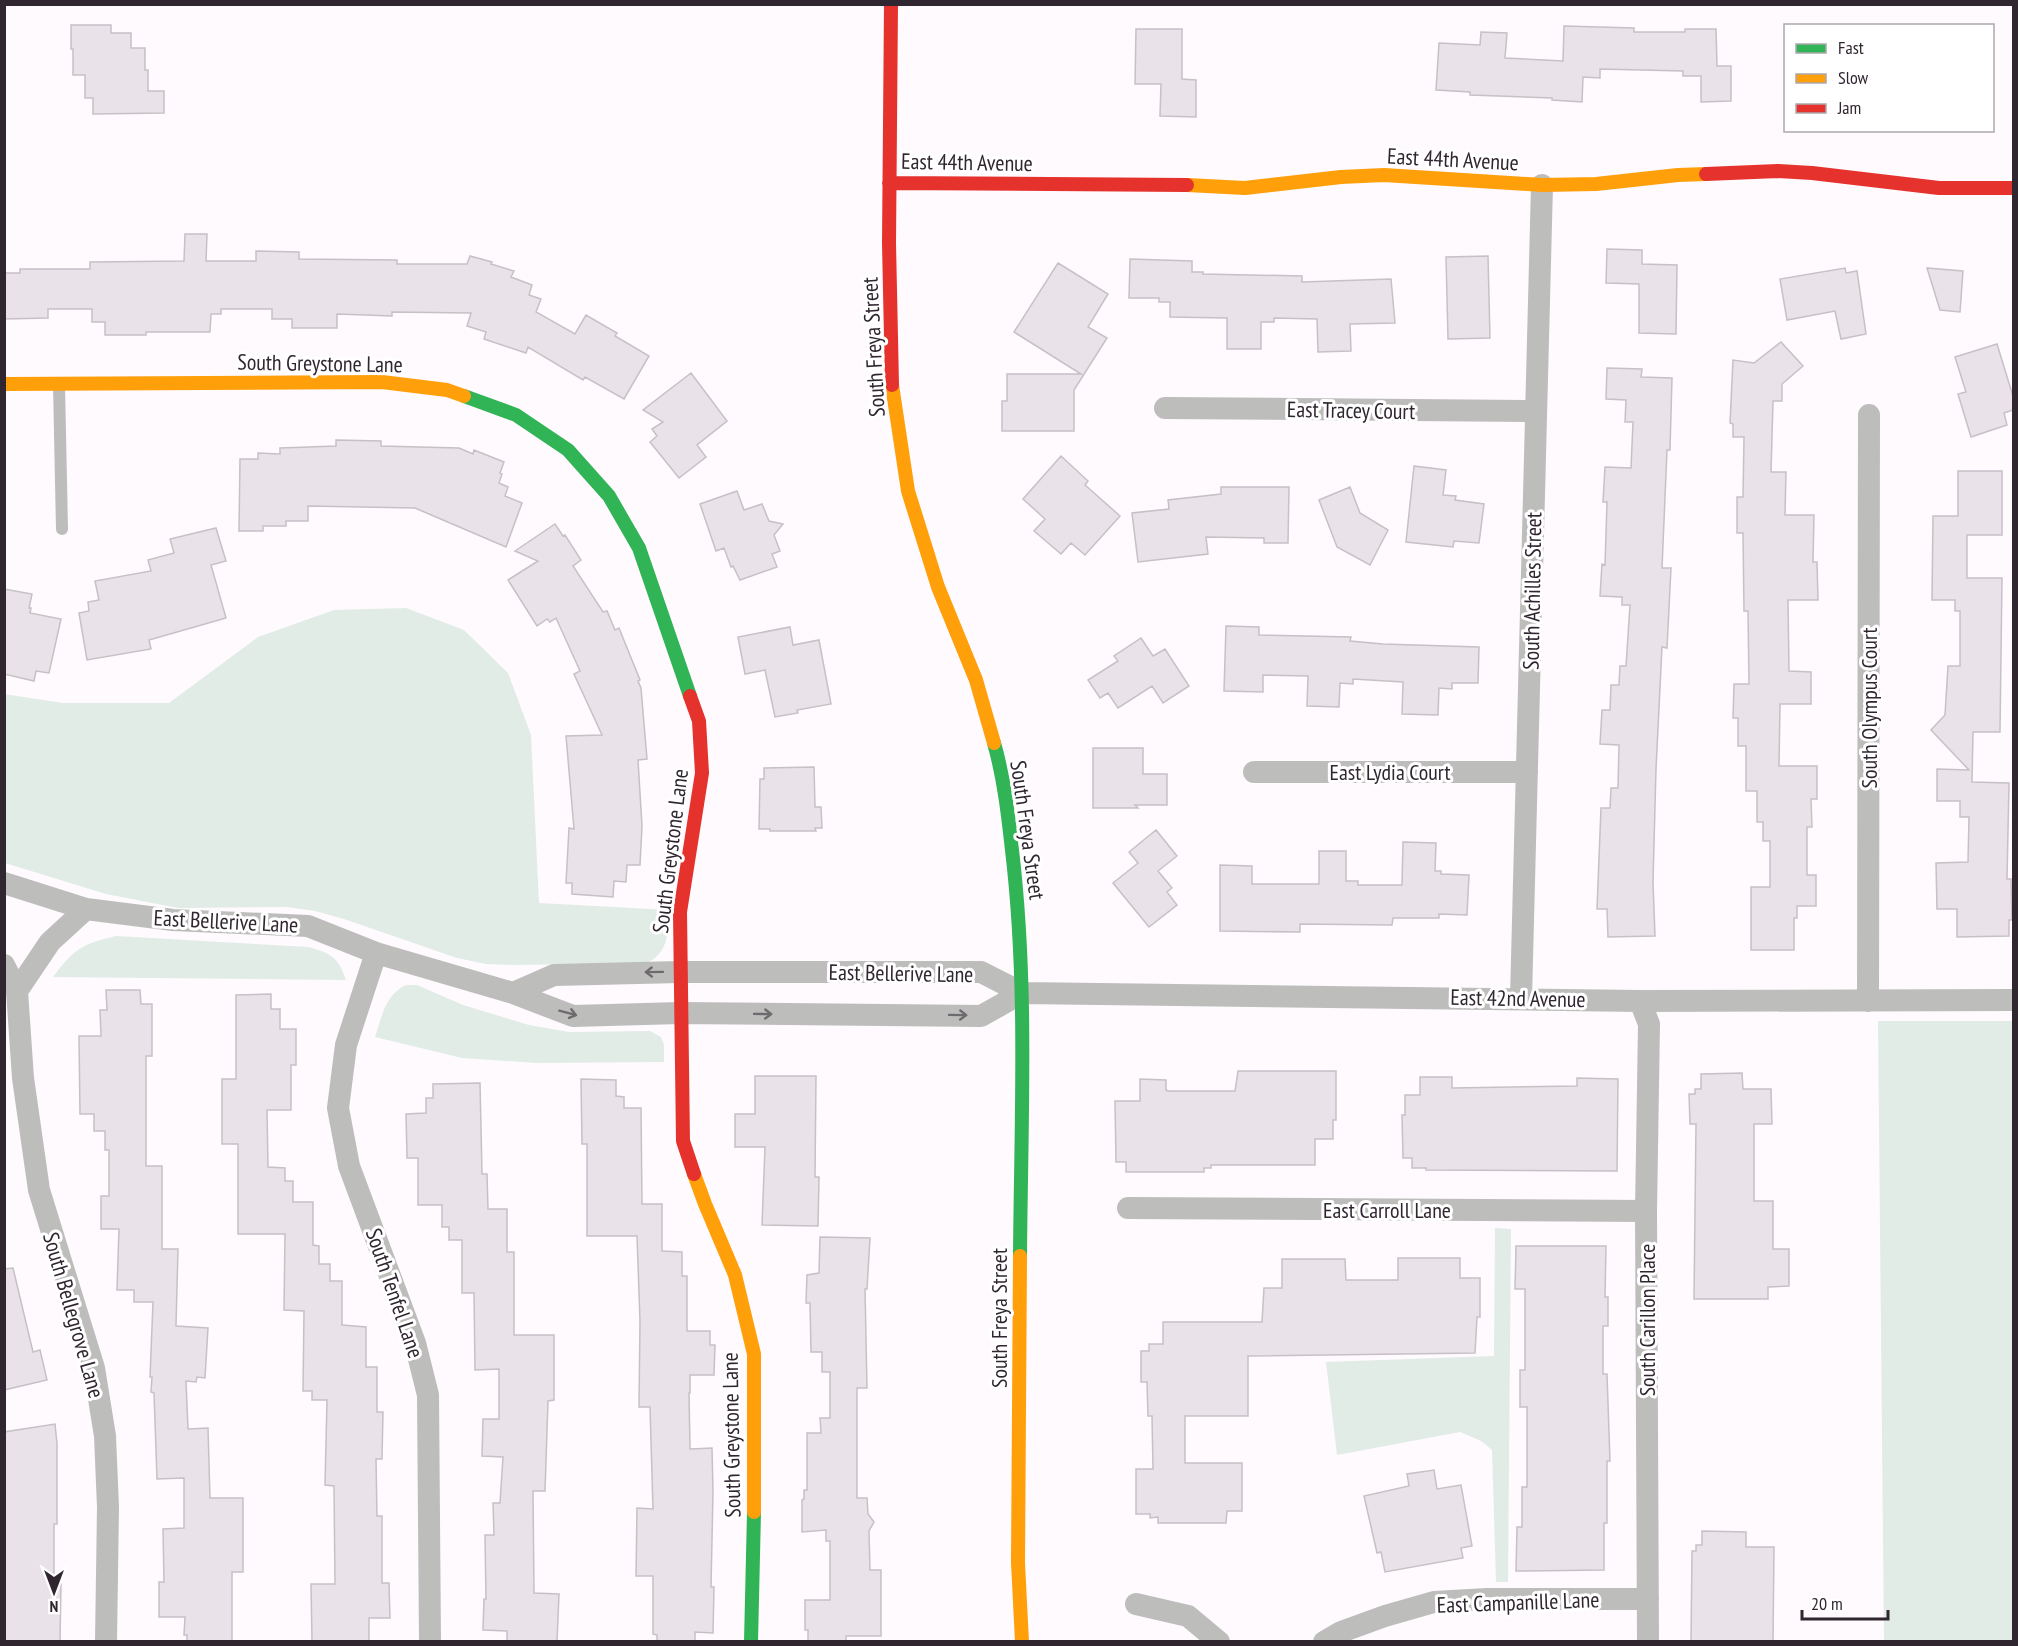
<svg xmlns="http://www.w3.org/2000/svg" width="2018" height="1646" font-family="'PT Sans Narrow',sans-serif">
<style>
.green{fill:#e1ece6}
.building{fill:#e9e2e9;stroke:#c7c0c7;stroke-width:1.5}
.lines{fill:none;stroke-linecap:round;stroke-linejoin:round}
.lane{stroke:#bdbebb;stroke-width:12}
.street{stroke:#bdbebb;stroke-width:22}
.fast{stroke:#30b455;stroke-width:14}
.slow{stroke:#ff9f0a;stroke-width:14}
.jam{stroke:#e5322d;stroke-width:14}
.oneway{stroke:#6f6a6f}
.labels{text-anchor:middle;stroke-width:6;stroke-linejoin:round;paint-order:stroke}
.street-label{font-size:22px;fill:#302630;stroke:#fff}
</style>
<rect width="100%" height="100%" fill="#fefafe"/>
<path class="green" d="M406,608L464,630L508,673L531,735L539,903L669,910C668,933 669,952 647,963L512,965L486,964L457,958L344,919L315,911L287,907L178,908L106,894L5,863L4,694L63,703H169L258,637L334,610Z
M116,936L308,947C330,953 338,956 346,980L53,977C74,949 82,944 116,936Z
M406,985H417L463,1005L529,1025L569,1032L650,1031L661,1037L664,1045V1062L536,1063L462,1058L375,1037C382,1016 385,995 406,985Z
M1878,1021H2013V1641H1884Z
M1495,1228L1511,1229L1508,1582H1496L1492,1450L1481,1441L1460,1432L1337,1455L1326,1362L1494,1356Z"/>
<path class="building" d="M71,25H111V33H131V48H145V70H148V91H164V113L93,114V98H85V75H73V49H71Z
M1564,26L1634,28V32H1685V29H1716L1717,66H1731V101L1701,102V76H1683V71L1600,69V78L1583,77L1582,102L1552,100V98L1470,95V92L1436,90L1439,43L1480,45L1481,32L1507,33L1505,58L1563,61Z
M1136,29H1182V79L1196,80V117L1160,116L1161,84H1135Z
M185,234H207L206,261H256V251L299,252V259L397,260V264H467L470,256L492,262L491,264L514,271L511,277L532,285L529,295L541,299L536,312L575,334L586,315L617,333L615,336L649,356L624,399L585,377L583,380L528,347L526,353L484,339L486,332L467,326L471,313L392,312V316L337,314V328H292V319H272V309H221V314H211L210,332H146V335H105V322H92V309H48V318L4,319V273H20V269H90V262L184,261Z
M1607,249L1642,250V264L1677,265L1676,334L1639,333V284L1606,283Z
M1488,256L1490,338L1448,339L1446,257Z
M1130,259L1192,261V272H1203V274L1302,276V282L1391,279L1395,323L1350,324L1351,351L1318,352L1317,319L1274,318V322H1261V349H1227V318L1170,317V302H1159V298H1129Z
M1058,263L1108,294L1088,327L1107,338L1074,390V431H1002V401H1007V374H1081L1014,332Z
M1845,268L1846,273L1857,271L1866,334L1841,339L1835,311L1787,320L1780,279Z
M1927,268L1963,271L1960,312L1940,310Z
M1781,342L1803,366L1782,384V401H1773L1771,472H1786L1785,515H1814L1813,562H1817L1818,600H1788L1789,671L1811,672V704H1780L1779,766H1817V799H1811L1812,827H1807V875H1816V906H1797V918H1794V950H1751V887H1770V841H1763V822H1757V791H1746V746H1738V718H1733L1734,684H1749L1748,611H1744L1743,533H1737V497H1743L1744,437H1733V424L1730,423L1733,360L1754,363Z
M1997,344L2013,396V410L2004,413L2007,425L1971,437L1958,394L1966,392L1955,357Z
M1607,368L1642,369L1641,377L1672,378L1670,450H1667L1662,568H1671L1667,648L1662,647L1656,769L1653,882L1655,936L1608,937L1607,909H1597L1601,808H1610L1611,788H1618L1619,745L1600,744L1602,710H1610L1611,685H1619L1620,666H1626L1630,605H1622V597L1600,596L1602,564L1605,565L1607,502H1603L1605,467L1631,468L1633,422H1625L1626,400L1606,399Z
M691,373L727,421L697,445L706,457L679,478L650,442L657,436L652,429L663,422L643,410Z
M336,440L381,441V446L459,448L473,454L474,450L504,462L500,473L502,474L499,483L508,487L505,496L522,503L506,547L415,508L308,506V521H286V526H263V531H239L240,459H258V453L280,454V448L336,446Z
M1061,456L1088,481L1085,485L1120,516L1085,555L1071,543L1061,554L1034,531L1045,519L1023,499Z
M1414,466L1446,470L1443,495L1456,496L1455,500L1484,504L1479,543L1454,541L1453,547L1406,542Z
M1958,471H2002V535H1967V578H2002L2000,732H1973L1972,782L2009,783L2007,879H2011L2012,920H2009V936L1957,937V909H1937L1936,863L1968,862L1969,817H1960V801H1937V769L1969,770L1931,730L1945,715L1948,666H1960V611H1955V600H1932L1933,516H1958Z
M1221,487H1289L1288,543H1264V538L1206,537L1208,554L1138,562L1132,513L1169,509L1168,500L1221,494Z
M1350,487L1360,513L1388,530L1370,565L1337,547L1319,500Z
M737,491L744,510L762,504L769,521L783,524L774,535L780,551L772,554L777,567L740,580L733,566L731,567L724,548L716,551L700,504Z
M555,524L563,536L565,535L581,560L573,566L603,612L607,611L615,630L619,628L640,680L638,681L641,688L647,759L638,760L642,826L640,865H627L626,882L614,881L613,897L572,894V883H566L569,828L574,829L566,736L602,735L574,674L580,671L556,618L550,622L547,619L537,626L508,580L538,561L515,551Z
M216,528L226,561L211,565L226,618L149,640L151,649L87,660L79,613L89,611L88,602L99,600L95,581L151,571L148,560L174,553L170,539Z
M4,589L32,594L29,608H31L30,613L61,619L49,673L36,671L34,681L4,674Z
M1226,626L1259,627V635L1351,637L1350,641L1383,644L1479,647L1478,683H1452V689L1439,688L1438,715L1402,714L1403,682L1353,679V684L1340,683L1339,707L1307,706L1308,676L1263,675V692L1224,691Z
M790,627L793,645L819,640L831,704L797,710L798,713L775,717L765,670L745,674L738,637Z
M1141,638L1153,656L1165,649L1189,686L1163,703L1152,686L1118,708L1108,693L1100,698L1088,680L1118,661L1114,656Z
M1093,748H1143V774H1167V805H1135L1138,808H1093Z
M814,767L815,807H821L822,828H815L816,831H770V829H759L760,779H764V768Z
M1156,830L1177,856L1158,871L1172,888L1167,892L1177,905L1149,927L1113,883L1138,863L1129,852Z
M1403,842L1436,843L1435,871H1441V874L1469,875L1467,915L1439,914V918H1393L1392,925L1300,924V932L1220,931V865L1252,866V884H1319V851H1346V881H1358V885H1402Z
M106,990H140L141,1004H152V1056H146V1166H162V1249H178L176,1326L208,1328L205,1378L197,1377L196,1382L186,1381L188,1429L208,1428L210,1498H243V1572H232V1641H187V1635H184L185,1617H159V1582H164L163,1529L184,1528V1478L157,1479L154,1393L151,1392L152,1377H150L153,1302H134V1290H117L119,1229H101V1196H109V1150H105V1131H94V1114H80L79,1036H101L100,1010H107Z
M271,994V1009H280V1029H296V1065H291V1110H267L268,1167L285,1168V1181H293V1202H313V1245L319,1246V1264H330V1281H342V1325L366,1327V1367H377V1412H383L382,1459H376L377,1516H382V1583H389L390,1618H369V1641H312L311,1584H335L334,1486L325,1485L327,1400H312V1391H303L304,1311L284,1310L285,1234H238V1144H222V1079H236V995Z
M1238,1071H1336V1120H1333V1139H1315V1165H1211V1168H1204V1172H1126V1162H1116L1115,1101H1140V1079L1166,1080V1090L1168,1091H1235Z
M1742,1073L1743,1089H1771L1772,1124H1754V1201H1773V1249H1789V1286L1768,1287V1299H1694L1696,1124H1690L1689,1094H1695V1089H1701V1074Z
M755,1076H816L815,1177H819L818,1226L762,1225L765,1147H735V1114H755Z
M1420,1077H1452V1088L1577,1086V1078L1618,1079L1617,1171L1426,1170V1168H1412V1158H1403L1402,1115H1405V1095H1420Z
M581,1079L616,1080V1096L624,1097V1108H641L642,1204H662V1251L682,1252V1276H687V1331H710V1345H715L714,1375H690V1393H689L690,1449L712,1448L713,1492L711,1587H714L713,1633L695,1632V1641H657V1635L653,1634V1576H636L637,1508L653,1509L650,1407H639L640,1321L637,1236H587V1144H582Z
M480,1083L482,1174H487L488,1209H507V1252H514V1335H554V1400L548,1401L545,1491H533L534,1593L559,1594L557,1641H507V1631L483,1630L484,1599H486L485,1535H494L493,1503H500L503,1457L482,1456L483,1419H499V1369L475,1370L474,1293H462V1240H449V1227H442V1205H418V1158H407L406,1114L426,1113V1098H433V1084Z
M820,1237L870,1238L867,1289H865L867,1388H857V1498H867L868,1514L874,1522L869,1531L870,1570H881V1636H846V1641H808V1630H805V1600H830V1541H826V1530L802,1532V1500L804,1499V1490H807V1433H821L820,1418H830V1372H822V1352H811L810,1303H806L807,1275L819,1273Z
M1516,1246H1606L1605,1297H1608V1326H1603V1374H1607L1610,1461H1607V1523H1604V1570L1516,1571L1517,1527H1522V1487H1527V1407H1520V1370H1525V1289H1515Z
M1398,1258H1460V1278H1480V1317H1477L1475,1353L1248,1356V1416H1185V1463H1242V1511H1227L1226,1523H1158V1517L1150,1518V1514H1136V1469H1153L1152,1416H1148L1147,1382H1141V1351H1149V1344H1163V1322H1262L1264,1288H1282V1259H1345L1346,1280H1398Z
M13,1268L33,1352L40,1350L47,1380L4,1390V1269Z
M55,1424L57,1444V1524H54V1584H61L60,1641H5L4,1432Z
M1434,1470L1437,1489L1461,1485L1472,1546L1461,1548L1463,1558L1385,1572L1381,1552L1377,1553L1364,1496L1409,1486L1407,1474Z
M1702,1531L1746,1532V1547H1774L1773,1641H1691L1692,1551H1696V1545H1702Z"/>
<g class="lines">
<path class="lane" d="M59,385L62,529"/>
<path class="street" d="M1165,408L1536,411
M1254,772H1527
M4,883L86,909L173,920L308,926L376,953L513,993L573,1016L680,1013L981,1016L1022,993
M376,953L346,1045L338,1108L349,1166L415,1343L428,1395L430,1642
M4,965L17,991L23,1078L39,1190L94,1368L105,1436L108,1507L106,1642
M17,991L50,942L86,909
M513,993L554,975L680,972H981L1022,993L1640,1001L2014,1000
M1521,998L1542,185
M1640,1001L1649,1024L1646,1211L1648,1642
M1868,1001L1869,415
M1128,1208L1646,1211
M1136,1604L1188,1616L1219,1642
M1324,1642L1341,1632L1385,1616L1434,1602L1487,1599H1648"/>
<path class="fast" d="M464,396L516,415L568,450L609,496L639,548L690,696
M994,743C1004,778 1008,814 1012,850C1028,985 1021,1121 1020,1256
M751,1642L754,1512"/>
<path class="slow" d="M1187,185L1245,188L1341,177L1384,175L1542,185L1596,184L1678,175L1706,174
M4,384L382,382L447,390L464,396
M892,385L908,491L938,587L976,680L994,743
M694,1174L705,1204L735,1275L754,1354V1512
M1020,1256L1018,1563L1022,1642"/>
<path class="jam" d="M891,4L889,243L892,385
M1706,174L1778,171L1812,173L1939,188H2014
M889,183L1187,185
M690,696L699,721L702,773L680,912L683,1141L694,1174"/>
</g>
<defs><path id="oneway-shaft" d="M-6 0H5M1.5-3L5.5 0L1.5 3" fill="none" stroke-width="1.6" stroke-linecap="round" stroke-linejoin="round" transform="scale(1.5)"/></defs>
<g class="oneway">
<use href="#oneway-shaft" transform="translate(654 972) rotate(179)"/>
<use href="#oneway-shaft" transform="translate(568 1013) rotate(15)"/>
<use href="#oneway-shaft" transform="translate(763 1014) rotate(1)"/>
<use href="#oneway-shaft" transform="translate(958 1015) rotate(1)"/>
</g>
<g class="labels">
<g class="street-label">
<text transform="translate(1453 159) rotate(3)" y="8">East 44th Avenue</text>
<text transform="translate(967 162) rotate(1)" y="8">East 44th Avenue</text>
<text transform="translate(873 347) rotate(-93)" y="8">South Freya Street</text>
<text transform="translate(320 363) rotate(1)" y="8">South Greystone Lane</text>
<text transform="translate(1351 410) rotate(1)" y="8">East Tracey Court</text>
<text transform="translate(1532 591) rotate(-89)" y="8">South Achilles Street</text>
<text transform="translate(1869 708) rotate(-90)" y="8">South Olympus Court</text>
<text x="1390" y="780">East Lydia Court</text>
<text transform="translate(1028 830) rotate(82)" y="8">South Freya Street</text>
<text transform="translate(670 851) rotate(-83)" y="8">South Greystone Lane</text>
<text transform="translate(226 921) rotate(3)" y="8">East Bellerive Lane</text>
<text transform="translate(901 973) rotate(1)" y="8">East Bellerive Lane</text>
<text transform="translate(1518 998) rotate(1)" y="8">East 42nd Avenue</text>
<text x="1387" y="1218">East Carroll Lane</text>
<text transform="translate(395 1293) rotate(71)" y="8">South Tenfel Lane</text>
<text transform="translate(74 1315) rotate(74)" y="8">South Bellegrove Lane</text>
<text transform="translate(999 1318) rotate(-90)" y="8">South Freya Street</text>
<text transform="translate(1647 1320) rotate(-90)" y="8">South Carillon Place</text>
<text transform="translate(731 1435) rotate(-91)" y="8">South Greystone Lane</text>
<text transform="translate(1518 1602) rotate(-2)" y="8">East Campanille Lane</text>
</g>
</g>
<rect width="2018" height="1646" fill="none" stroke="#302630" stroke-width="12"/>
<rect x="1784" y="24" width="210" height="108" fill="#ffffff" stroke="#aca8ac" stroke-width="1.5"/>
<rect x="1796" y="44" width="30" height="9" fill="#30b455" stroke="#aca8ac" stroke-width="1.5"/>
<text x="1838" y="54" font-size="18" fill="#302630">Fast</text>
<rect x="1796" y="74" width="30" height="9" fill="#ff9f0a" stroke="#aca8ac" stroke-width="1.5"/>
<text x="1838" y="84" font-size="18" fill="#302630">Slow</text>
<rect x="1796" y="104" width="30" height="9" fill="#e5322d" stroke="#aca8ac" stroke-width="1.5"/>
<text x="1838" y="114" font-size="18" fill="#302630">Jam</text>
<g transform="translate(54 1592) rotate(180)" stroke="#ffffff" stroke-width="4.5" paint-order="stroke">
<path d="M0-4.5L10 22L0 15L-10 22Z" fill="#302630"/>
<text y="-9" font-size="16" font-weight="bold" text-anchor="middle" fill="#302630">N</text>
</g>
<path d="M1802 1610v9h86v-9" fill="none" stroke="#302630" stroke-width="3"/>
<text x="1811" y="1610" font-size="18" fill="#302630" stroke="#ffffff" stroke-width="4.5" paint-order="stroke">20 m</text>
</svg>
